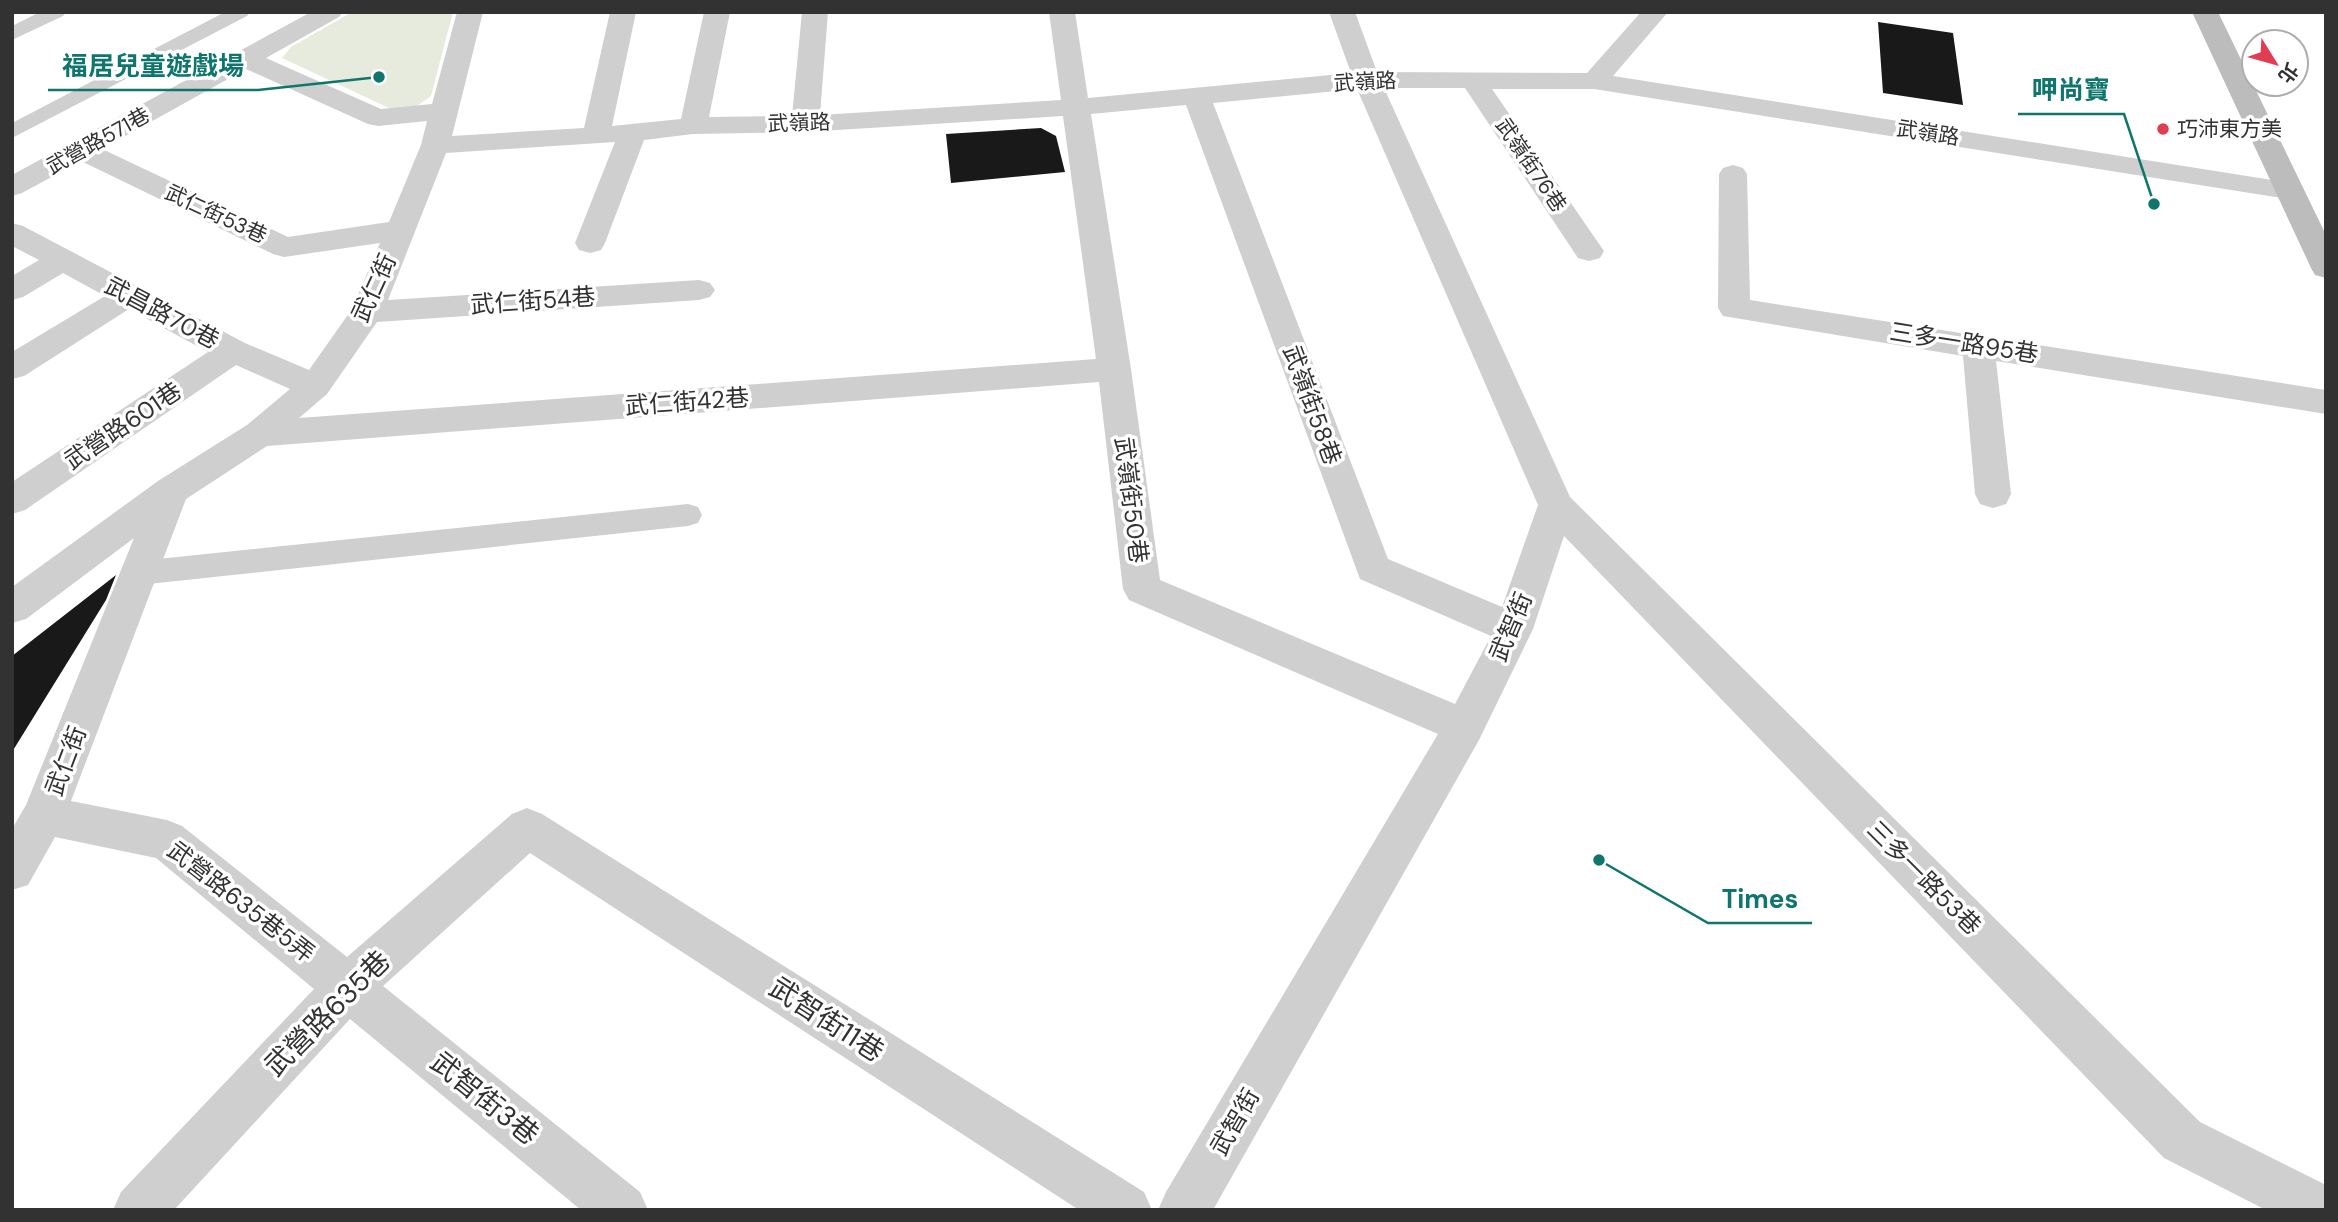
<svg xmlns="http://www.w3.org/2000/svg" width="2338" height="1222" font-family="'DM Sans','Noto Sans TC',sans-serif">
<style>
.green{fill:#e6ebde}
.building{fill:#191919}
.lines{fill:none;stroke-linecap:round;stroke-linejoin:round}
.lane{fill:#cfcfcf;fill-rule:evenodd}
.street{fill:#cfcfcf;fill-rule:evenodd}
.secondary{fill:#bcbcbc;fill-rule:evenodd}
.poi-dot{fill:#e03d52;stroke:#fff;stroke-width:2.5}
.labels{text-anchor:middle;stroke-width:7;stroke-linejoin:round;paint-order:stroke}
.far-street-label{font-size:21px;fill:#323232;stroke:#fff}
.far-poi-label{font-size:21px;fill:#323232;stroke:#fff;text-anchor:start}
.street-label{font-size:24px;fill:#323232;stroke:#fff}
.near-street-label{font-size:28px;fill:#323232;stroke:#fff}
.leader{fill:none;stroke:#0f766e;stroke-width:2.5}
.callout-dot{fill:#0f766e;stroke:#fff;stroke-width:2.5}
.callout-label{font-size:26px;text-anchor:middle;font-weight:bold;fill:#0f766e;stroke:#fff;stroke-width:7;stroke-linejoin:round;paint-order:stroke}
</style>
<rect width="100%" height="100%" fill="#fff"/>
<path class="green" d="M352,12H453L431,96L414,108H389L282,58L291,47Z"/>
<path class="building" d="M1878,22L1953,33L1963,105L1883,93Z
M1041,128L1056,136L1065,172L951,183L946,134Z
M116,575L106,600L12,752V656Z"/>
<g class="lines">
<path class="lane" d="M40,12H66L63,16L12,40V26Z
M225,12H250L247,16L12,138V123Z
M688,504L698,507L702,515L698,523L688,526L139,585L129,581L124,573L129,565L139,561Z"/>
<path class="street" d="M311,12H343L339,17L266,58L381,109L432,104L457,12H483L452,136L584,128L610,12H636L612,126L681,119L704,12H730L709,117L792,116L802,12H828L820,115L1061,100L1049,12H1075L1088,98L1351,73L1329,12H1355L1377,72L1587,73L1641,12H1668L1613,76L2298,184L2303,190L2298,196L2288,199L1594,89H1492L1604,251L1600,258L1589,261L1578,258L1465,88H1384L1570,497L2200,1122L2326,1185V1210H2266L2164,1158L1564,536L1533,629L1479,740L1213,1210H1158L1166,1192L1438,734L1129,600L1123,589L1099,382L267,446L186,499L71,801L167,820L182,826L347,957L512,814L527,808L542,814L1144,1192L1152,1210H1079L530,853L383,986L640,1192L648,1210H581L350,1019L174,1210H113L121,1192L314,989L156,858L55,837L28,885L12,890V829L26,805L134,538L26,619L12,623V587L158,481L247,425L290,389L236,365L25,510L12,514V482L208,352L129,309L24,376L12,379V352L105,296L63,273L23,297L12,300V276L39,260L12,246V223L23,226L245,343L309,370L352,309L380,243L284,257L273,254L81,161L22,193L12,196V175ZM246,69L368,124L378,126L427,121L421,145L389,222L288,237L102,149ZM1357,89L1538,505L1502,607L1388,559L1213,103ZM1186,105L1360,579L1491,636L1455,704L1160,580L1131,369L1091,114ZM1063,116L1096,359L299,418L327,394L377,322L699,300L710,297L715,290L710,283L699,280L388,300L446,153L615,142L575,243L579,250L590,253L601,250L605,243L644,140L693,134L805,132Z
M1733,165L1743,168L1747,174L1750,300L2326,390V414L1996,361L2011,494L2006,504L1993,508L1980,504L1975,494L1963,356L1723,316L1718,308L1719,174L1723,168Z"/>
<path class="secondary" d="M2192,12H2218L2326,235V278L2315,275L2311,268Z"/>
</g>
<circle class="poi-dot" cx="2163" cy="129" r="7"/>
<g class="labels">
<g class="far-street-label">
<text transform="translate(1365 82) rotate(-3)" y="7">武嶺路</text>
<text transform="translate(799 123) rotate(-2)" y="7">武嶺路</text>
<text transform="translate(1928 133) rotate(9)" y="7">武嶺路</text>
<text transform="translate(98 141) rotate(-29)" y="7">武營路571巷</text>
<text transform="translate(1531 165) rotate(56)" y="7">武嶺街76巷</text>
<text transform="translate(216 214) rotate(25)" y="7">武仁街53巷</text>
</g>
<g class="far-poi-label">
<text x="2177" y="136">巧沛東方美</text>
</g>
<g class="street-label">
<text transform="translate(374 288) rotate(-65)" y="8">武仁街</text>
<text transform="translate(533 301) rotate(-4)" y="8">武仁街54巷</text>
<text transform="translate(162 313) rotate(28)" y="8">武昌路70巷</text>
<text transform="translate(1964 343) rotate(9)" y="8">三多一路95巷</text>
<text transform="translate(687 402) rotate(-4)" y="8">武仁街42巷</text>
<text transform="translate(1312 405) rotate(70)" y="8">武嶺街58巷</text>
<text transform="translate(123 426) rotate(-34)" y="8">武營路601巷</text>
<text transform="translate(1131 500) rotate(83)" y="8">武嶺街50巷</text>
<text transform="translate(1511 627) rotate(-67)" y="8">武智街</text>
<text transform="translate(66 761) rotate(-69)" y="8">武仁街</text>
<text transform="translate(1924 878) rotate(45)" y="8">三多一路53巷</text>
<text transform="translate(241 902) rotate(38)" y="8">武營路635巷5弄</text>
<text transform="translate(1235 1122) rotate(-60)" y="8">武智街</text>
</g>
<g class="near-street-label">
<text transform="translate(327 1013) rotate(-45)" y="10">武營路635巷</text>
<text transform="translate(827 1019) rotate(33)" y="10">武智街11巷</text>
<text transform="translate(485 1098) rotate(39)" y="10">武智街3巷</text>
</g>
</g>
<path class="leader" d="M379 77L258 90H48M2154 204L2124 114H2018M1599 860L1708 923H1812"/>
<g class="callout-dot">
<circle cx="379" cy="77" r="7"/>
<circle cx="2154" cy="204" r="7"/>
<circle cx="1599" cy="860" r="7"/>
</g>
<g class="callout-label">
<text x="153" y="75">福居兒童遊戲場</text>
<text x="2071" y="99">呷尚寶</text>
<text x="1760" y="908">Times</text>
</g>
<rect width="2338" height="1222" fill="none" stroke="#323232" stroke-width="28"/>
<g transform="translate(2275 63) rotate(127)"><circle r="33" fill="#ffffff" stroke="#adadad" stroke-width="2"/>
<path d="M0-5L12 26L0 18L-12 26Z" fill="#e03d52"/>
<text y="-10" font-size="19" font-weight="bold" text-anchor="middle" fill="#323232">北</text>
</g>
</svg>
